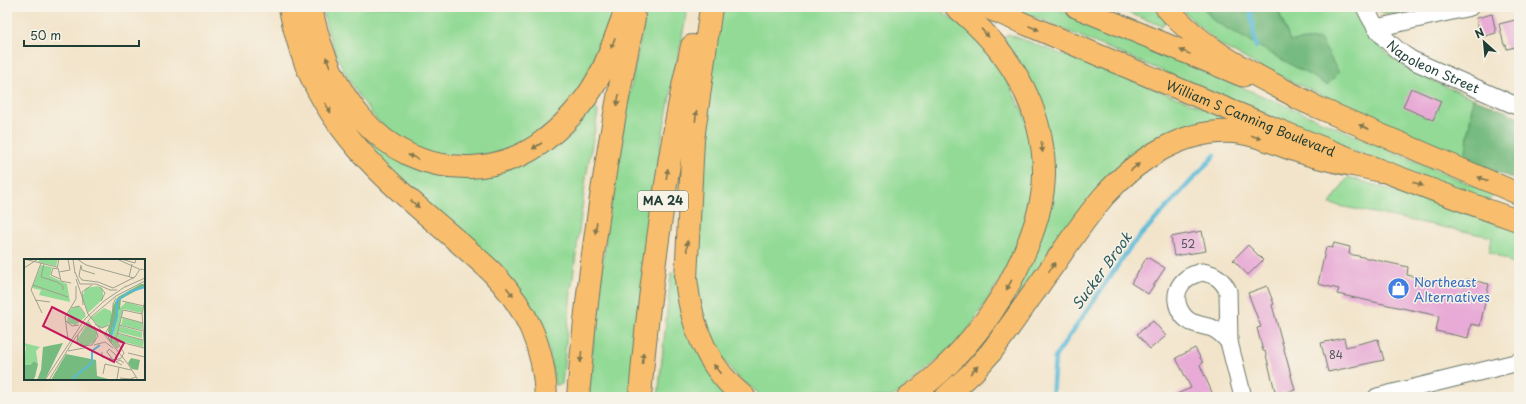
<svg xmlns="http://www.w3.org/2000/svg" width="1526" height="404" font-family="'Playpen Sans',sans-serif">
<style>
.green{fill:#92da95;stroke:#588c64}
.forest{fill:#75ba7e;stroke:#4a7c59}
.lines{fill:none;stroke-linecap:round;stroke-linejoin:round}
.stream{stroke:#59bad8;stroke-width:4.5}
.building{fill:#e8aad6}
.minor-casing{stroke:#697768;stroke-width:19}
.major-casing{stroke:#697768;stroke-width:23}
.highway-casing{stroke:#697768;stroke-width:24}
.minor{stroke:#fff;stroke-width:17}
.major{stroke:#f9be6d;stroke-width:21}
.highway{stroke:#f9be6d;stroke-width:22}
.oneway{fill:#81774e}
.labels{text-anchor:middle;stroke-width:3;stroke-linejoin:round;paint-order:stroke}
.number-label{font-size:11px;fill:#51585c}
.shield{fill:#f7f3e8;stroke:#60746a;stroke-width:1}
.shield-label{font-size:12px;font-weight:bold;fill:#1f3d34}
.street-label{font-size:13px;fill:#1f3d34;stroke:#f7f3e8}
.shop-label{font-size:13px;fill:#366cbe;stroke:#f7f3e8;text-anchor:start}
.water-label{font-size:14px;font-style:italic;fill:#2e5c5d;stroke:#f7f3e8}
.inset-river{fill:none;stroke:#59bad8;stroke-width:2}
.inset-road{fill:none;stroke:#9ea18e;stroke-width:1}
.view{fill:#c2185b;fill-opacity:0.15;stroke:#c2185b;stroke-width:2}
.inset-edge{fill:none;stroke:#1f3d34;stroke-width:2}
</style>
<rect width="100%" height="100%" fill="#f7f3e8"/>
<filter id="ink" filterUnits="userSpaceOnUse"><feTurbulence type="fractalNoise" baseFrequency=".025" numOctaves="2"/><feDisplacementMap in="SourceGraphic" scale="8" xChannelSelector="R" yChannelSelector="G"/><feConvolveMatrix kernelMatrix="1 2 1 2 8 2 1 2 1" color-interpolation-filters="sRGB"/></filter>
<filter id="wash" filterUnits="userSpaceOnUse"><feTurbulence type="fractalNoise" baseFrequency=".012" numOctaves="4" result="noise"/><feDisplacementMap in="SourceGraphic" scale="16" xChannelSelector="R" yChannelSelector="G"/><feGaussianBlur stdDeviation="0.9" result="paint"/><feColorMatrix in="noise" values="0 0 0 0 0 0 0 0 0 0 0 0 0 0 0 0 0 1.4 0 .05"/><feComposite in="paint" operator="in"/></filter>
<g filter="url(#wash)">
<rect width="100%" height="100%" fill="#f2e4ca"/>
<path class="green" d="M322,7H614C601,55 578,103 537,134C519,148 492,156 469,156C454,157 427,154 413,147C408,144 403,140 398,136C392,132 385,127 379,122C375,118 371,113 368,108C345,79 329,44 322,7Z
M647,7H688L662,137L630,397H588L598,296L601,291L600,286C610,192 628,99 647,7Z
M722,7H936L972,33L997,59L1033,134L1034,194L1014,257L964,337L903,390L892,397H763L735,375L713,345L701,312L696,266L700,177L710,69Z
M1010,7H1053L1493,194L1489,201L1360,154Z
M1114,7H1157L1166,20L1162,26Z
M1180,7H1203L1215,21L1290,41L1277,7H1356C1376,63 1424,77 1473,98L1465,159L1270,72L1222,46L1191,19Z
M1376,7H1419C1406,10 1385,21 1376,7Z
M1008,34L1226,116L1225,123L1165,138L1021,300L1014,295L1048,213L1008,45L1003,38Z
M591,106L595,107L598,112L586,177L572,285L570,288L571,291L562,384L555,385L549,350L365,146L371,140L466,176Z
M1348,177L1519,229V265L1515,268L1508,260L1489,252L1492,237L1330,204Z
M671,273L679,274L733,397H658Z"/>
<path class="forest" d="M1203,7H1277L1290,41L1320,39L1339,73L1327,85L1214,21Z
M1473,98L1519,117V181L1465,159Z"/>
<g class="lines">
<path class="stream" d="M1250,7L1256,47
M1052,397L1055,357L1131,246L1215,155"/>
</g>
<g id="blocks">
<path class="building" d="M1492,14L1496,33L1481,37L1476,18Z
M1519,19V46L1507,49L1506,45H1504L1499,24Z
M1411,88L1441,101L1433,120L1403,107Z
M1202,231L1206,251L1174,256L1171,237Z
M1334,243L1350,247L1349,254L1408,267L1407,275L1465,287L1467,279L1489,284L1480,326L1471,324L1468,338L1436,331L1439,316L1337,294L1339,289L1318,284L1326,247L1332,248Z
M1248,245L1263,260L1248,275L1233,260Z
M1147,257L1165,268L1148,294L1131,283Z
M1267,286L1274,304L1272,305L1295,390L1276,395L1265,351H1263L1257,328L1261,327L1248,293Z
M1153,321L1166,336L1150,349L1137,334Z
M1344,338L1346,347L1378,339L1384,360L1328,372L1321,343Z
M1195,348L1203,363L1200,365L1214,397H1170L1191,388L1176,358Z"/>
</g>
</g>
<g filter="url(#ink)">
<use href="#blocks" fill-opacity="0" stroke="#697768" stroke-width="1"/>
<g class="lines">
<defs>
<g id="minor">
<path id="s1" d="M1365,7C1375,30 1390,47 1412,60L1519,107"/>
<path d="M1376,28L1470,7"/>
<path d="M1202,272C1215,274 1222,279 1228,291L1229,342C1224,336 1219,331 1212,328C1206,326 1198,325 1191,322C1180,316 1174,302 1178,290C1182,279 1191,275 1202,272Z"/>
<path d="M1229,342L1243,397"/>
<path d="M1377,397L1519,362"/>
</g>
<g id="major">
<path id="s2" d="M985,7C1162,82 1338,158 1519,221"/>
<path d="M1076,7L1243,76"/>
<path d="M1296,98L1519,194"/>
</g>
<path id="highway" d="M290,7C292,22 297,37 301,51C335,152 418,203 492,272C527,309 544,346 546,397
M311,7C326,89 379,170 471,167C497,166 526,156 546,139C570,120 590,96 603,69C612,49 619,27 627,7
M711,7L693,140L686,279C691,325 707,368 744,397
M1166,7C1206,54 1258,76 1311,104
M578,397C588,269 607,143 634,18
M640,397C645,330 654,264 664,198C671,147 680,96 692,46
M908,397C941,376 968,345 991,313C1017,275 1045,217 1044,170C1043,104 1006,47 956,7
M946,397L974,371L991,352C1013,323 1033,293 1054,264C1070,241 1086,217 1104,196C1137,159 1184,128 1235,132C1259,134 1282,147 1304,153C1329,161 1355,165 1381,171"/>
</defs>
<use href="#minor" class="minor-casing"/>
<use href="#major" class="major-casing"/>
<use href="#highway" class="highway-casing"/>
<use href="#minor" class="minor"/>
<use href="#major" class="major"/>
<use href="#highway" class="highway"/>
</g>
<defs><path id="oneway-solid" d="M-6-.8H1V-3.2L6.5 0L1 3.2V.8H-6Z"/></defs>
<g class="oneway">
<use href="#oneway-solid" transform="translate(1034 28) rotate(23)"/>
<use href="#oneway-solid" transform="translate(985 33) rotate(47)"/>
<use href="#oneway-solid" transform="translate(613 43) rotate(111)"/>
<use href="#oneway-solid" transform="translate(1185 52) rotate(-158)"/>
<use href="#oneway-solid" transform="translate(328 62) rotate(-113)"/>
<use href="#oneway-solid" transform="translate(618 100) rotate(100)"/>
<use href="#oneway-solid" transform="translate(328 108) rotate(60)"/>
<use href="#oneway-solid" transform="translate(696 116) rotate(-83)"/>
<use href="#oneway-solid" transform="translate(1364 127) rotate(-156)"/>
<use href="#oneway-solid" transform="translate(1256 137) rotate(17)"/>
<use href="#oneway-solid" transform="translate(537 146) rotate(147)"/>
<use href="#oneway-solid" transform="translate(1042 147) rotate(84)"/>
<use href="#oneway-solid" transform="translate(413 157) rotate(-157)"/>
<use href="#oneway-solid" transform="translate(1135 167) rotate(-39)"/>
<use href="#oneway-solid" transform="translate(667 174) rotate(-81)"/>
<use href="#oneway-solid" transform="translate(1483 179) rotate(-157)"/>
<use href="#oneway-solid" transform="translate(1418 184) rotate(20)"/>
<use href="#oneway-solid" transform="translate(415 204) rotate(41)"/>
<use href="#oneway-solid" transform="translate(596 228) rotate(98)"/>
<use href="#oneway-solid" transform="translate(687 246) rotate(-87)"/>
<use href="#oneway-solid" transform="translate(1052 267) rotate(-55)"/>
<use href="#oneway-solid" transform="translate(1009 285) rotate(119)"/>
<use href="#oneway-solid" transform="translate(510 292) rotate(53)"/>
<use href="#oneway-solid" transform="translate(581 357) rotate(96)"/>
<use href="#oneway-solid" transform="translate(643 358) rotate(-85)"/>
<use href="#oneway-solid" transform="translate(717 369) rotate(-127)"/>
<use href="#oneway-solid" transform="translate(974 370) rotate(-46)"/>
</g>
</g>
<defs>
<symbol id="shop-disc" viewBox="-11 -11 22 22"><circle r="9.5" fill="#3f7fe0" stroke="#f7f3e8"/><path d="M-5-2.5h2.3a2.7 3.5 0 0 1 5.4 0H5L5.5 6h-11ZM-1.5-2.5h3a1.5 2.3 0 0 0-3 0Z" fill="#fff"/></symbol>
</defs>
<g fill-rule="evenodd">
<use href="#shop-disc" x="1386" y="276" width="25" height="25"/>
</g>
<g class="labels">
<g class="number-label">
<text x="1188" y="248">52</text>
<text x="1336" y="359">84</text>
</g>
<rect class="shield" x="638" y="191" width="50" height="20" rx="3"/>
<g class="shield-label">
<text x="663" y="205">MA 24</text>
</g>
<g class="street-label">
<text dy="5" stroke="none"><textPath href="#s1" startOffset="94">Napoleon Street</textPath></text>
<text dy="5" stroke="none"><textPath href="#s2" startOffset="288">William S Canning Boulevard</textPath></text>
</g>
<g class="shop-label">
<text x="1414" y="287">Northeast<tspan x="1414" dy="15">Alternatives</tspan></text>
</g>
<g class="water-label">
<text transform="translate(1102 271) rotate(-54)" y="5">Sucker Brook</text>
</g>
</g>
<g transform="translate(24 259)">
<rect width="121" height="121" fill="#f2e4ca"/>
<path d="M16,0H34L32,7L14,3ZM17,6L28,8L26,17L43,25L46,43L15,36L17,31L8,29ZM74,27L79,30V40L64,54L58,38L62,29ZM102,43L119,48L118,54L99,50L92,82L95,88L93,90L84,79L88,81L93,52ZM54,47L62,57L52,66L43,64L45,51ZM80,49L87,52L88,59L84,66L77,69L67,59ZM99,59L118,64V71L97,66ZM65,62L73,74L71,83L59,88L53,81ZM96,67L118,73V79L94,73ZM94,75L119,81V88L93,81ZM0,84L16,88L12,92L14,105L10,102L6,106H0L2,87L0,88Z" fill="#92da95"/>
<path d="M117,25H121V27L97,40L96,50L93,52V60L88,70V84L84,72L89,47L94,38ZM39,84L21,121H13L17,111L19,88ZM42,95L72,101L73,117L88,121H27ZM107,99L116,101L114,111L108,110L104,104ZM10,102L14,105L11,118L9,121H0V106H6Z" fill="#75ba7e"/>
<path class="inset-river" d="M87,78L93,57V42L105,33L121,28M51,121L50,118L68,104V92L76,86"/>
<path class="inset-road" d="M0,0L33,8M35,0L33,10L29,9L27,16L36,20M49,0L51,14M53,0L62,6L110,19M93,0L115,10M97,0L111,4L112,0M17,4L7,31L18,54M20,5L17,18L33,23L39,27V31M57,6L55,17L58,21L74,23L89,29L111,18L116,10L121,11M57,7L58,11L71,15M0,9L14,0M34,9L37,22L47,24M35,13L46,11L44,0M51,13L56,25H72L86,31H93M105,18L108,5M52,20L64,55L104,105L114,121M9,26L44,38M76,28L81,34L77,42M101,28L121,19M11,41L26,43M121,41L118,55L121,95M98,42L120,47M59,46L58,33L68,26M47,49L55,47L61,55M97,58L119,64M42,62L48,67L55,66M71,65L78,69L85,66M95,66L119,72M93,74L119,81M54,76L53,82L56,87L68,86L74,77L70,67M44,80L41,58L52,40V27M92,82L120,89M87,84L82,73L89,61V45L92,39M70,86L81,83L89,89M44,92L60,89M78,93V98L92,101L97,99L100,94L92,81L99,51L118,55M104,94L121,98M89,101L83,93L85,90L92,96V101M98,106L92,103L96,101L100,104M79,115L81,105L107,111M96,119L106,120L112,118M93,120L95,108M21,121L61,60L80,42L102,27M25,121L51,79L68,57L92,37L121,22"/>
<path class="view" d="M28,48L100,84L90,103L19,67Z"/>
<rect width="121" height="121" class="inset-edge"/>
</g>
<rect width="1526" height="404" fill="none" stroke="#f7f3e8" stroke-width="24"/>
<g transform="translate(1484 42) rotate(333)" stroke="#f7f3e8" stroke-width="3" paint-order="stroke">
<path d="M0-3L7 15L0 10L-7 15Z" fill="#1f3d34"/>
<text y="-6" font-size="11" font-weight="bold" text-anchor="middle" fill="#1f3d34">N</text>
</g>
<path d="M24 40v6h115v-6" fill="none" stroke="#1f3d34" stroke-width="2"/>
<text x="30" y="40" font-size="12" fill="#1f3d34" stroke="#f7f3e8" stroke-width="3" paint-order="stroke">50 m</text>
</svg>
